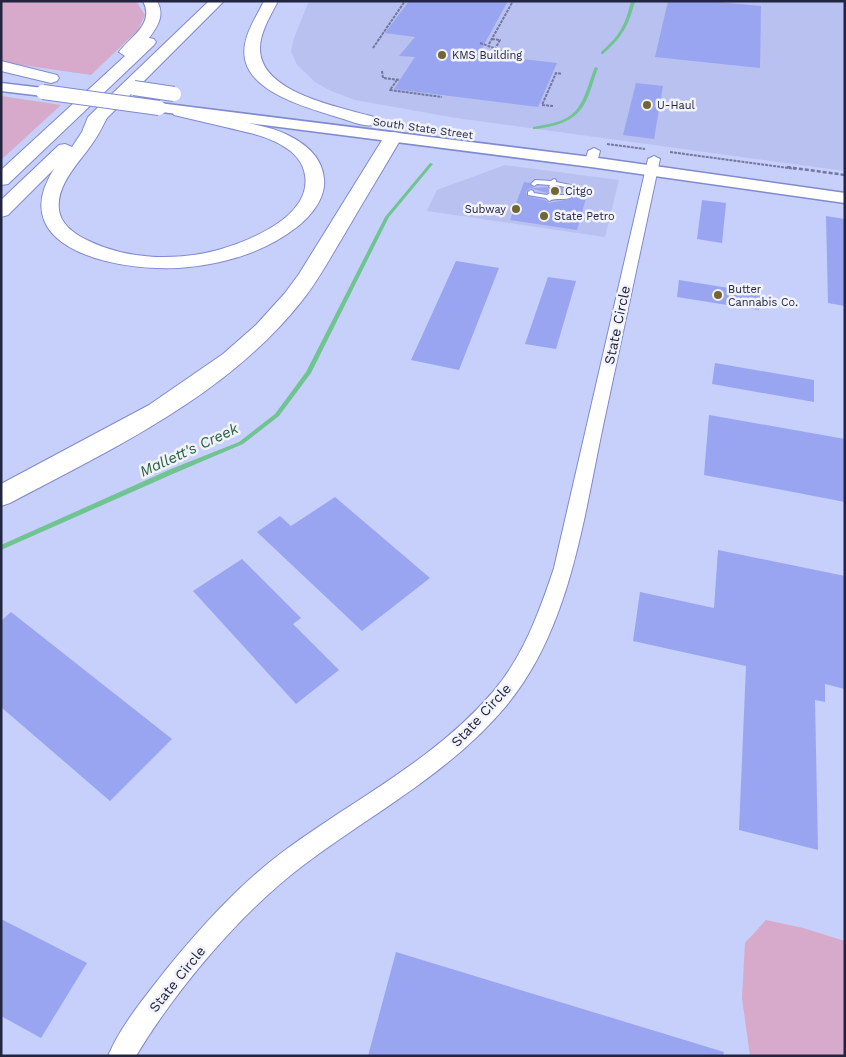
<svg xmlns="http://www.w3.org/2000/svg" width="846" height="1057" font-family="'Work Sans',sans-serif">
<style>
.built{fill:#b8c1ef}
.green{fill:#d7a9ca}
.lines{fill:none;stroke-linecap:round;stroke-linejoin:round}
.stream{fill:#70c492;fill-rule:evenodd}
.building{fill:#99a5f1;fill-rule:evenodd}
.service-casing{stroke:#808ace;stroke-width:2}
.minor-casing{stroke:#808ace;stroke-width:2}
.secondary-casing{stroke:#808ace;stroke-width:3}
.motorway-casing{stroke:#808ace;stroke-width:2}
.path-far1{stroke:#73799d;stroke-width:2;stroke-dasharray:3 1;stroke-linecap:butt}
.path{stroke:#73799d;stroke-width:2.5;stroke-dasharray:4 2;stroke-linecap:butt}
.service{fill:#fff;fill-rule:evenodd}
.minor{fill:#fff;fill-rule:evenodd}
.secondary{fill:#fff;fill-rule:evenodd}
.motorway{fill:#fff;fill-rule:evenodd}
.secondary-bridge-casing{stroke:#808ace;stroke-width:16;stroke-linecap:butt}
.secondary-bridge{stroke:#fff;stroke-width:14}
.poi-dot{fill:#726633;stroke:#f1f2fa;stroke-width:2}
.labels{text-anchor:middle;stroke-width:5;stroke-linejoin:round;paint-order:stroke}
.far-poi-label{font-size:11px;fill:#212540;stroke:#f1f2fa;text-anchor:start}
.far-street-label{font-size:11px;fill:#212540;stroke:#f1f2fa}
.street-label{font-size:14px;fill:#212540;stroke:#f1f2fa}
.water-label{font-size:15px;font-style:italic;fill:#266341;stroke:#f1f2fa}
</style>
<rect width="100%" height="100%" fill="#c7cffb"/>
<path class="built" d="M309,1H845V171L456,118L355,100L331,91L315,82L297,65L291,51L294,38Z
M505,165L619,180L605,237L427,211L437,190Z"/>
<path class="green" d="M1,1H136L145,15L138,30L91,75L1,62Z
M1,96L61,105L1,160Z
M766,920L803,928L845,941V1056H750L742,998L745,943Z"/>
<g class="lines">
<path class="stream" d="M631,1H635C628,27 623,36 603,54H601V52C620,35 625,26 631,1Z
M595,67L598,68C588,95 587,116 556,125C548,127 540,129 533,129V127C542,125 551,124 560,121C584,113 586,88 595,67Z
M430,163L433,164L389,217L311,373L279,416L243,444L175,473L1,550V545L171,469L239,442L275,414L306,372L385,217Z"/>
</g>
<path class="building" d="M409,1H508L481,50L524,55L522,59L557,63L538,107L394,89L415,57L399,56L415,37L385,33Z
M668,1H706L761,6L760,68L655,57Z
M636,83L663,86L654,139L623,135Z
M524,182L530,183L533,188L547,187L551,191L556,187L567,189L571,194L577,190L588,191L577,230L510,220ZM530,188L547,193L551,191L567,193L573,195L574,198L549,203L545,200L527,196L526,192Z
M702,200L726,203L722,243L697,239Z
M826,216L845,219V306L828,303Z
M456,261L499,268L459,370L411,360Z
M548,277L576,281L556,349L525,344Z
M679,280L760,293L759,310L677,297Z
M715,363L814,380V402L712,384Z
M709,415L845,439V502L704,475Z
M335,497L430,578L362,631L257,532L280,516L291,526Z
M718,550L845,576V689L825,684V702L815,700L818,850L739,830L746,666L633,641L640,592L714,608Z
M242,559L301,618L293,624L339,670L296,704L193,591Z
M11,612L172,739L110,801L1,707V621Z
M1,919L87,963L41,1038L1,1016Z
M396,952L724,1052L723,1056H368Z"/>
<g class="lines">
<defs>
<path id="service" d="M554,179L556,180V182L575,186V190L572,192L569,190L570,188L555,185L554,188L552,189L549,187L550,185L537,184L534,186L531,184L535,180L551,181Z
M531,190L533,191L534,193L547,195L550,193C556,197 566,193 572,197C565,201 556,197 549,201L546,198L528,195V192Z"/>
<path id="minor" d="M594,148L600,151L597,162L591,165L587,164L585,162L588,151Z
M654,156L660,159C641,248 622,337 603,426C583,521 570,629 506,706C450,773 373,813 305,864C241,912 177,988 136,1056H108C121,1025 145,997 165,971C201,927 241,882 288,848C357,798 435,759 492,693C523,657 539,613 554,568L648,159Z"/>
<path id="secondary" d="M1,83L43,88L48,89L50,92L48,95L43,96L1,91Z
M159,103L591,157L845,193V203L591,167L154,111L151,108L154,105Z"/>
<path id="motorway" d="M143,1H157C165,15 158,26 149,38L154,39L156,42L154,45L8,184L1,185V170L125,56L119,52C131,36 155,24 143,1Z
M209,1H224L107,118C102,127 98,136 92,144C79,163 56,184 59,210C61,225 76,235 89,241C128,260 177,261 218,250C250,241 312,216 305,175C303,162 294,152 283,146C265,135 245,132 225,127C208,123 191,119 174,115L172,111L174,107L180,106L273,129C296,137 322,152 324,179C326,198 311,216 297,227C266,251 228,263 189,267C133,274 0,254 54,169L8,215L1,217V200L59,145L65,144L72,147L82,132L88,117Z
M264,1H278C271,15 260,32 260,48C259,93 340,107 374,117L376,121L374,125C363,127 351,121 340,118C312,109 256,95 246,63C239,41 255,20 264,1Z
M1,61L57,75L59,78L57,81L51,83L1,71Z
M393,132L399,133L402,137C383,170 363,202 344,235C330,258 318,281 301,302C226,396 114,448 10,503L1,506V484L149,405L223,354L256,325L285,293L299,274L384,137L387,133Z"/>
</defs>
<use href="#service" class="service-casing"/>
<use href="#minor" class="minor-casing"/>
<use href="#secondary" class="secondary-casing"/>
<use href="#motorway" class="motorway-casing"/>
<path class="path-far1" d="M492,39L500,40L495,49
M480,43L502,51L499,57
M489,44L513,1
M373,48L405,1
M382,71L383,78L400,80
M397,80L390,90L442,97
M553,106L542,105L556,73L562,74
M607,144L645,149
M670,152L796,169"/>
<path class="path" d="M787,167L845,175"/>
<use href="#service" class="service"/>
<use href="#minor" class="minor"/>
<use href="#secondary" class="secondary"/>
<use href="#motorway" class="motorway"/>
<defs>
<path id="secondary-bridge" d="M134,88L174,94
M43,92L159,108"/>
</defs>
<use href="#secondary-bridge" class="secondary-bridge-casing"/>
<use href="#secondary-bridge" class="secondary-bridge"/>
</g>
<g class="poi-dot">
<circle cx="442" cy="55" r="5"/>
<circle cx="647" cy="105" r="5"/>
<circle cx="555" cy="191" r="5"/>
<circle cx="516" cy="209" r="5"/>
<circle cx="544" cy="216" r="5"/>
<circle cx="718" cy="295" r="5"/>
</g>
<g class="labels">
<g class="far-poi-label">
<text x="452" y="59">KMS Building</text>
<text x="657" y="109">U-Haul</text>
<text x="565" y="195">Citgo</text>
<text x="506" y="213" text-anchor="end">Subway</text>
<text x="554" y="220">State Petro</text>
<text x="728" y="293">Butter<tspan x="728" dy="13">Cannabis Co.</tspan></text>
</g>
<g class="far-street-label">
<text transform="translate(423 128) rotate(8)" y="4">South State Street</text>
</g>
<g class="street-label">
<text transform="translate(617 325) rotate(-78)" y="5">State Circle</text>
<text transform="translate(481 715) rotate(-47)" y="5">State Circle</text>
<text transform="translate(177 979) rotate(-51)" y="5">State Circle</text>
</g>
<g class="water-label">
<text transform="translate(189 450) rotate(-25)" y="5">Mallett's Creek</text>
</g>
</g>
<rect width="846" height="1057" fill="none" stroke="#212540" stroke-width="5"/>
</svg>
